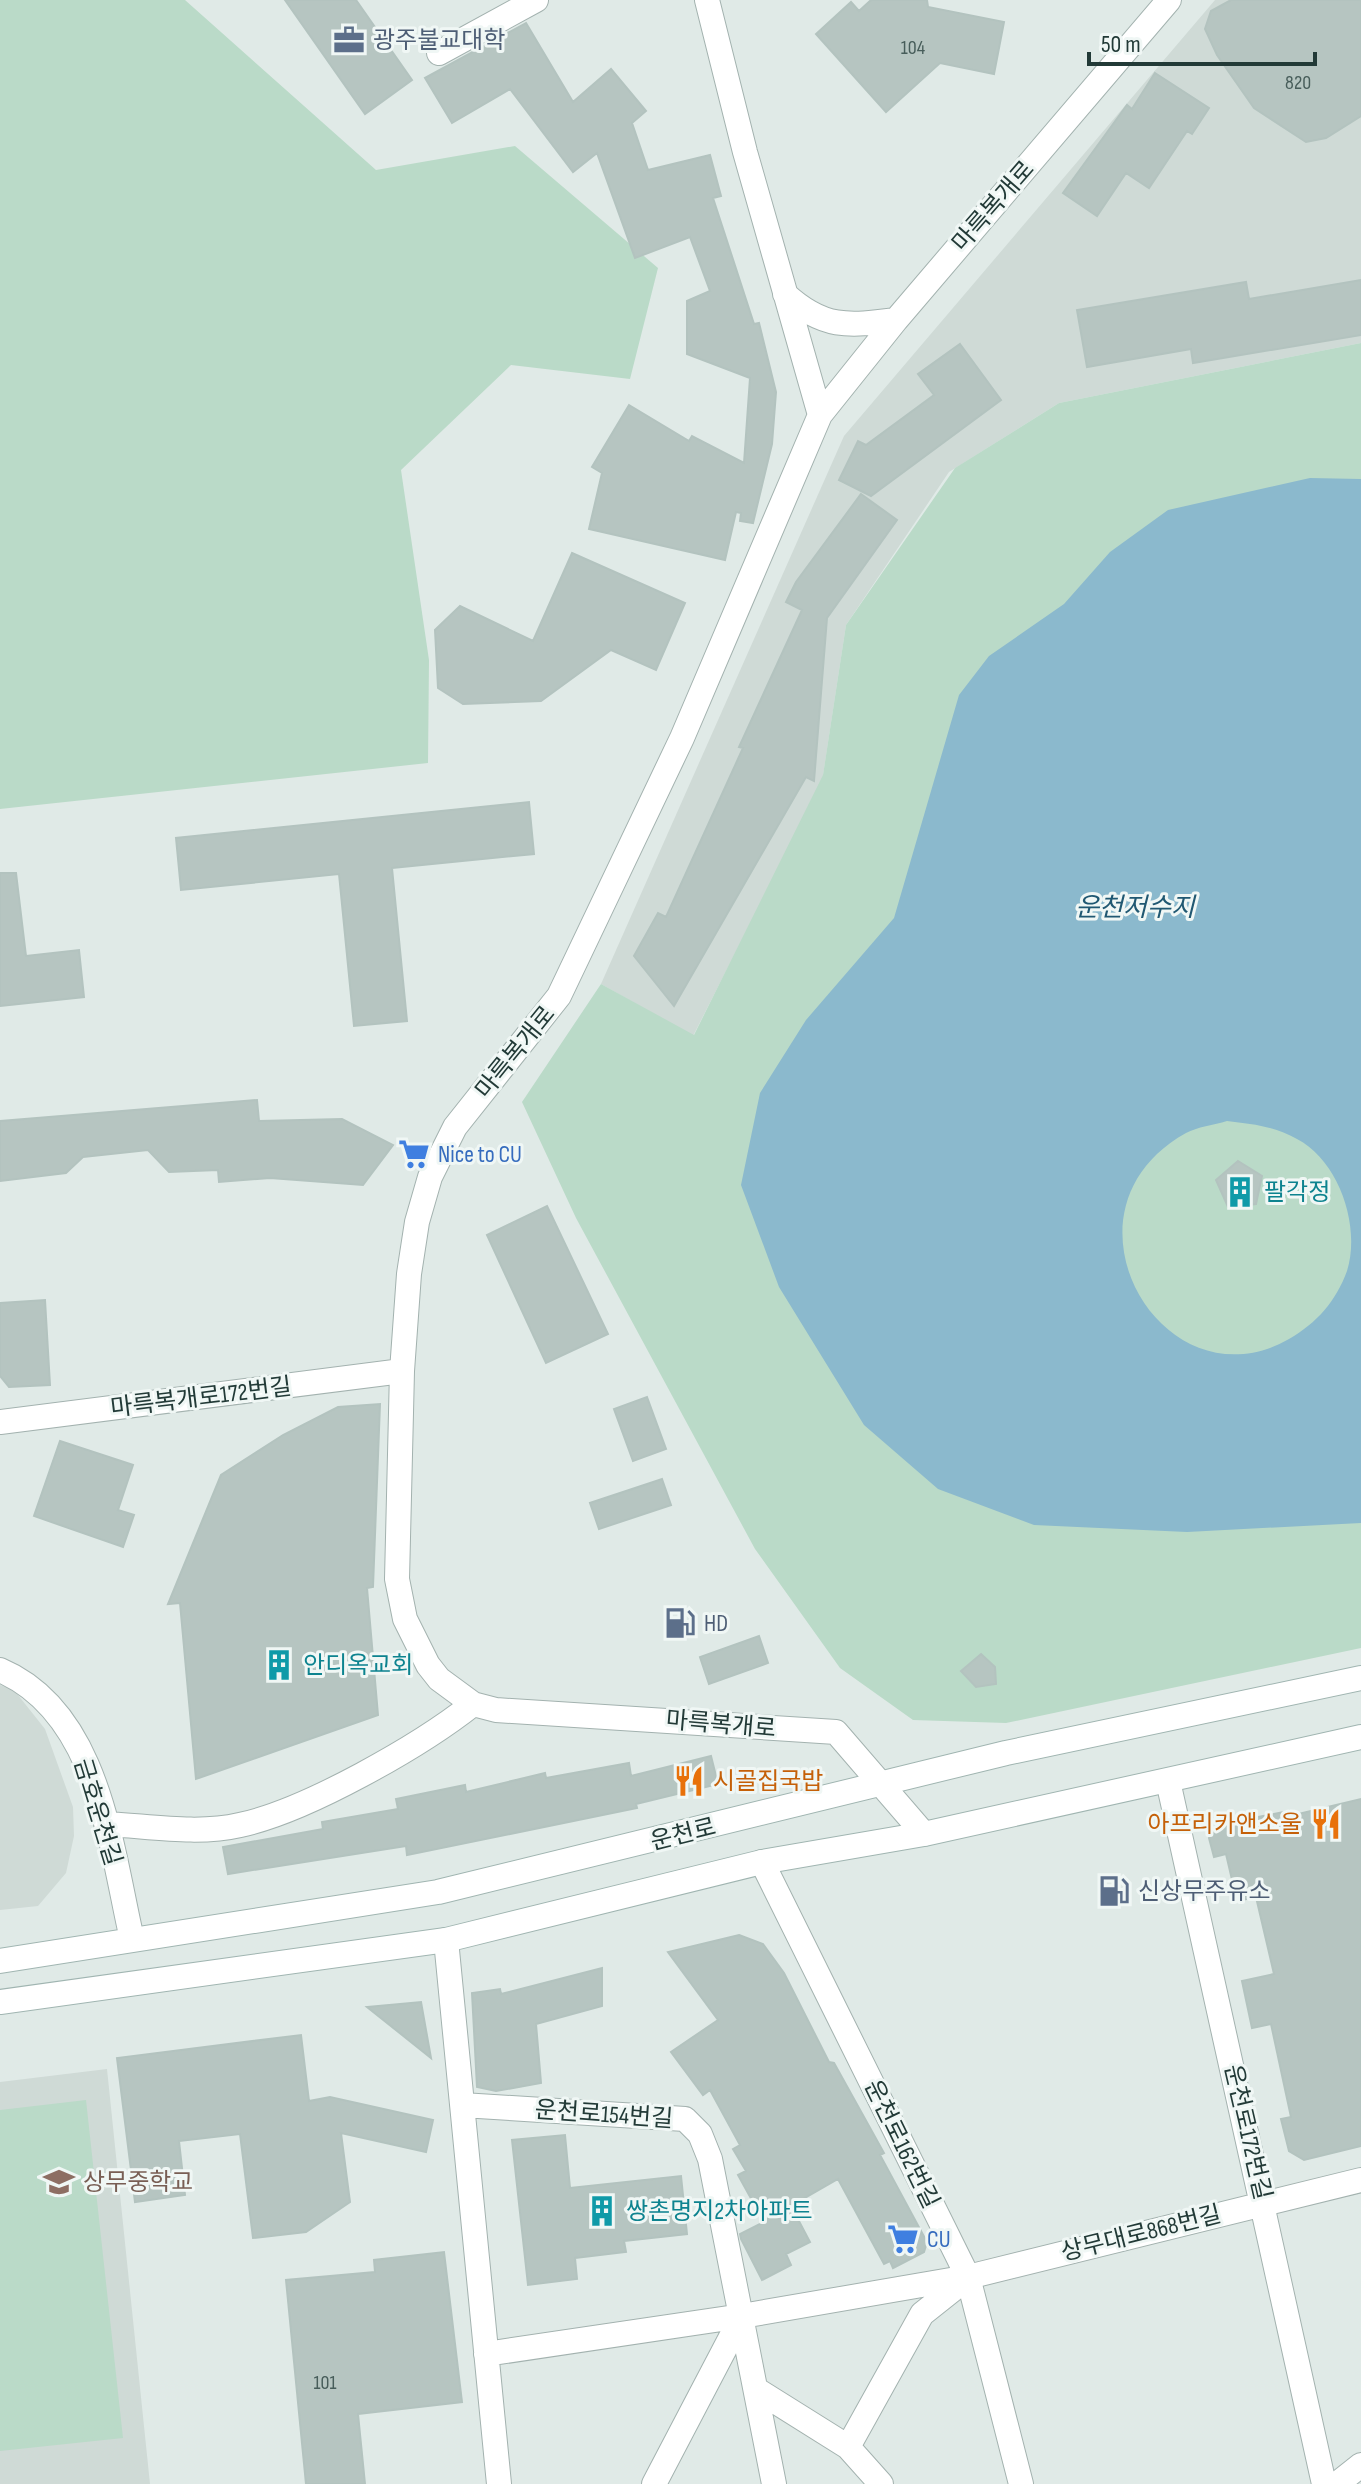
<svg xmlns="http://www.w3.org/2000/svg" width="1361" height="2484" font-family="'Sofia Sans Condensed','Noto Sans KR',sans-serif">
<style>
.built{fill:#cfdad6}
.green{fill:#badac8}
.water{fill:#8bb9cd;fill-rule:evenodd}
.building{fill:#b6c5c1;stroke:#b3c3bf;stroke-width:2}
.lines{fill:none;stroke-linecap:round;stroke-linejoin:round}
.street-casing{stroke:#a3b2af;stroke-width:26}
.secondary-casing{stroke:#a0b5b1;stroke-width:26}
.street{stroke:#fff;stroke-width:24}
.secondary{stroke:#fff;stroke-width:24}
.labels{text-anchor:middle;stroke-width:6;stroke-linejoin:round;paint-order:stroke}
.number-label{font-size:20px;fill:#475d5a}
.service-label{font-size:24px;fill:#4e5e75;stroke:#f0f7f5;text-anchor:start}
.street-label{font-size:24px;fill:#223a37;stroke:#f0f7f5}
.shop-label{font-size:24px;fill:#366cbe;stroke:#f0f7f5;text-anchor:start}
.culture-label{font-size:24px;fill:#0d838f;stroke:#f0f7f5;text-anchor:start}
.food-label{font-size:24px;fill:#c56008;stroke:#f0f7f5;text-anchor:start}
.education-label{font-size:24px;fill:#785e54;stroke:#f0f7f5;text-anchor:start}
.water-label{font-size:26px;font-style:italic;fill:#205872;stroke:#f0f7f5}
</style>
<rect width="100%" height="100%" fill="#e0eae7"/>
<path class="built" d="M1215,0H1361V343L1059,403L949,472L846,625L822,782L693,1036L601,984L844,436Z
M0,1685L14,1690L45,1729L73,1807L74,1836L66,1873L38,1906L0,1910Z
M107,2069L150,2484H0V2082Z"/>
<path class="green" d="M0,0H185L376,170L515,146L658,268L630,379L511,365L401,470L429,660L428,763L0,809Z
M1361,343V1648L1006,1723L913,1720L840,1668L755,1549L576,1218L522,1102L601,984L694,1035L823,775L846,625L955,468L1059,403Z
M86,2100L123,2438L0,2451V2110Z"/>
<path class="water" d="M1310,478L1361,479V1523L1187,1532L1034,1525L938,1489L864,1425L779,1287L741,1185L760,1093L806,1020L894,918L959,695L989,656L1064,604L1110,552L1168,510ZM1227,1121C1252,1124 1274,1126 1297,1139C1339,1161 1361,1226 1347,1271C1336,1301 1317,1323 1289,1339C1163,1411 1046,1211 1186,1133C1197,1127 1214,1125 1227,1121Z"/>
<path class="building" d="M285,0H356L412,80L365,114Z
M871,0H927L928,7L1004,22L994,74L940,63L886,112L816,34L851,2L859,11Z
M1231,0H1361V116L1326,138L1306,142L1254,108L1217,55L1205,29L1211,11Z
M526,23L573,102L611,69L646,111L632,123L648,170L710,155L721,196L713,198L754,324L759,323L776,392L772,444L753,523L740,521L741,513L736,512L725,560L589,529L602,473L592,467L629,405L689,441L692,436L744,463L750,378L687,354V301L710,291L690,237L635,258L597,153L573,172L510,89L452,123L425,78Z
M1155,73L1209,108L1192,134L1187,131L1149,188L1126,173L1097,216L1063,193L1127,105L1132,109Z
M1361,280V335L1193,363L1191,349L1087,367L1077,310L1246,282L1249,299Z
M960,344L1001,400L871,496L839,480L858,441L866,445L934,395L918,374Z
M861,494L897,520L827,618L814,781L806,777L674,1006L634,956L658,913L666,917L743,748L739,747L802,610L786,602L796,582Z
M572,553L685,603L656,670L611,650L541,701L463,704L438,688L435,630L460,606L533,641Z
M529,802L534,854L392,868L407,1021L354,1026L339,874L181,890L176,838Z
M0,873H16L26,956L79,950L84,997L0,1006Z
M257,1100L259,1121L342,1119L393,1145L363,1185L270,1178L219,1182L218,1170L169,1172L148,1150L83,1157L66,1173L0,1181V1121Z
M1238,1161L1262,1176L1256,1204L1228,1207L1216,1180Z
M547,1206L608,1334L546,1363L487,1235Z
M45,1300L50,1385L9,1387L0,1376V1303Z
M647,1397L666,1449L633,1461L614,1409Z
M380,1404L373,1587L367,1588L378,1715L196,1779L180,1603L168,1604L221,1475L283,1435L338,1407Z
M60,1441L133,1465L118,1510L134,1515L123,1547L34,1516Z
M662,1479L671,1505L599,1529L590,1503Z
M759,1636L768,1663L709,1684L700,1657Z
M981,1654L995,1667L996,1684L976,1687L961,1671Z
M711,1756L718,1784L636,1804L637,1808L407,1855L406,1846L228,1874L223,1847L323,1829L322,1822L398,1809L396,1799L465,1785L466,1792L545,1773L546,1778L629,1763L631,1776Z
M1361,1799V2146L1304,2160L1289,2151L1281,2119L1291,2117L1271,2024L1252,2028L1242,1981L1274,1974L1256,1897L1237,1901L1226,1854L1214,1857L1209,1838L1218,1828L1253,1818L1289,1811L1290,1816Z
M739,1935L763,1944L784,1973L829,2062L834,2063L884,2153L880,2155L927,2242L924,2252L893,2268L890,2261L884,2264L838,2179L791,2206L810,2242L786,2254L791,2265L762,2280L741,2239L740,2234L764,2222L738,2175L746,2171L733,2149L740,2145L710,2090L703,2095L671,2052L718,2020L668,1952Z
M602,1968V2006L536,2024L541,2083L496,2091L477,2087L472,1993L500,1989L501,1994Z
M421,2002L431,2058L367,2007Z
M301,2035L309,2101L330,2097L433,2120L426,2152L341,2133L350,2202L306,2232L253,2238L240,2134L179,2141L185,2195L135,2202L117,2058Z
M565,2135L570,2188L681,2176L687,2234L624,2241L626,2252L575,2258L577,2279L528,2285L512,2140Z
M444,2252L462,2402L358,2414L365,2484H306L286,2280L375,2272L374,2260Z"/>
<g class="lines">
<defs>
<path id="street" d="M707,0L745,152L820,415
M439,53L536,0
M785,294C823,329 848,326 896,320
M0,1422L402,1371
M0,1670C99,1712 111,1848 132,1939
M1168,1781L1324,2484
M106,1824C149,1826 197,1835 240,1825C306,1811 420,1746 473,1704
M924,1834L836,1732L496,1710L473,1704L439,1679L428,1665L405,1619L397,1579L402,1371L409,1274L417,1222L430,1177L455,1127L559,996L682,738L820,415L896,320L1169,0
M762,1862L968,2277L1021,2484
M446,1940L499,2484
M462,2105L685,2119L700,2134L710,2159L774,2484
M486,2354L742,2316L968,2277L1361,2180
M757,2390L848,2447L881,2484
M848,2447L922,2314L966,2279
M654,2484L742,2316
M1337,2484L1361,2465"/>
<path id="secondary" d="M0,1961L438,1892L1006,1753L1361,1678
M0,2002L446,1940L762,1862L924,1834L1361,1737"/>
</defs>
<use href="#street" class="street-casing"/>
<use href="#secondary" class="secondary-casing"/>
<use href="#street" class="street"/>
<use href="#secondary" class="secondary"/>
</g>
<defs>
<symbol id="office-bare" viewBox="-9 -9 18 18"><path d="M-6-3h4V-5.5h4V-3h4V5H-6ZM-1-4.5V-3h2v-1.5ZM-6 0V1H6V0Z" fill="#5c6f8a" stroke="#f0f7f5" stroke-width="2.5" paint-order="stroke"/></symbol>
<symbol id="supermarket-bare" viewBox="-9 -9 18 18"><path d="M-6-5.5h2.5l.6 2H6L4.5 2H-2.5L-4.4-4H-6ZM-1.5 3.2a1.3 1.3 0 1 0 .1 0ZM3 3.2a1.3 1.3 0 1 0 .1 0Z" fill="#3f7fe0" stroke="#f0f7f5" stroke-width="2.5" paint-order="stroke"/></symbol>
<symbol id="building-bare" viewBox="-9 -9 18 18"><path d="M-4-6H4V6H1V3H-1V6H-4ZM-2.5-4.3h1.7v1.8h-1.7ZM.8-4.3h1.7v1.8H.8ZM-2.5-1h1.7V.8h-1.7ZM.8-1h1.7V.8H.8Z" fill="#0f9aa8" stroke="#f0f7f5" stroke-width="2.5" paint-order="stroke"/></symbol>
<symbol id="fuel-bare" viewBox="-9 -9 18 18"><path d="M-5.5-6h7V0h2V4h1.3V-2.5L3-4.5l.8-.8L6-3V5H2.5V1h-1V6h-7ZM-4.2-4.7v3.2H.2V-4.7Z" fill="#5c6f8a" stroke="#f0f7f5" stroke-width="2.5" paint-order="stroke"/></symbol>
<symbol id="restaurant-bare" viewBox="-9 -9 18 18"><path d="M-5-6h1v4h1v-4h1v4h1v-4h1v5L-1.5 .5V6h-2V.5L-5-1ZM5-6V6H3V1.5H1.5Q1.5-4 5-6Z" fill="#e8710a" stroke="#f0f7f5" stroke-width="2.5" paint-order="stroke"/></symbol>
<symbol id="school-bare" viewBox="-9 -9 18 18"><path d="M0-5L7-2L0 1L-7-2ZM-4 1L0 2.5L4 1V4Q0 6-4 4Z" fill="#8d6e63" stroke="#f0f7f5" stroke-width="2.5" paint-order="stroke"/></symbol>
</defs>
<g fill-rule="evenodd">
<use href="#office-bare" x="327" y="18" width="44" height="44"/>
<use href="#supermarket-bare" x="392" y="1132" width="44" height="44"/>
<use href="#building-bare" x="1218" y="1170" width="44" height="44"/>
<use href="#fuel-bare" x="658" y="1601" width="44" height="44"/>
<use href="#building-bare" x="257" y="1643" width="44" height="44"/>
<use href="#restaurant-bare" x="667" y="1759" width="44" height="44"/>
<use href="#restaurant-bare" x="1304" y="1802" width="44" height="44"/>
<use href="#fuel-bare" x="1092" y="1869" width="44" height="44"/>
<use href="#school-bare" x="37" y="2160" width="44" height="44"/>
<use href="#building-bare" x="580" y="2189" width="44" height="44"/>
<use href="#supermarket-bare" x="881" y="2217" width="44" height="44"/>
</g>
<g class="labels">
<g class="number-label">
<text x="913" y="54">104</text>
<text x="1298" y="89">820</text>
<text x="325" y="2389">101</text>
</g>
<g class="service-label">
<text x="373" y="48">광주불교대학</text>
<text x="704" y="1631">HD</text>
<text x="1138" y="1899">신상무주유소</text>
</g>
<g class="street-label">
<text transform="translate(993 206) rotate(-49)" y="8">마륵복개로</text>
<text transform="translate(515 1052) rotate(-51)" y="8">마륵복개로</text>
<text transform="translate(201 1397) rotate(-7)" y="8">마륵복개로172번길</text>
<text transform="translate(721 1724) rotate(5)" y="8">마륵복개로</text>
<text transform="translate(98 1812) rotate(73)" y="8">금호운천길</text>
<text transform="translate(683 1834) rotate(-14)" y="8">운천로</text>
<text transform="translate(604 2114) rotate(4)" y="8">운천로154번길</text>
<text transform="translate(1248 2132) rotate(77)" y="8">운천로172번길</text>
<text transform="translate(902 2144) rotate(64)" y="8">운천로162번길</text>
<text transform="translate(1141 2233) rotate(-14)" y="8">상무대로868번길</text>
</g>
<g class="shop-label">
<text x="438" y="1162">Nice to CU</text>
<text x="927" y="2247">CU</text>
</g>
<g class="culture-label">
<text x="1264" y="1200">팔각정</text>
<text x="303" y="1673">안디옥교회</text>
<text x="626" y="2219">쌍촌명지2차아파트</text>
</g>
<g class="food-label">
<text x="713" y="1789">시골집국밥</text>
<text x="1302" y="1832" text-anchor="end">아프리카앤소울</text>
</g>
<g class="education-label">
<text x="83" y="2190">상무중학교</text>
</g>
<g class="water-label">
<text x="1135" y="916">운천저수지</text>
</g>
</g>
<path d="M1089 52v12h226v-12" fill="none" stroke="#223a37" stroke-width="4"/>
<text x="1101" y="52" font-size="24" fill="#223a37" stroke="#f0f7f5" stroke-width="6" paint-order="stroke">50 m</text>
</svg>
